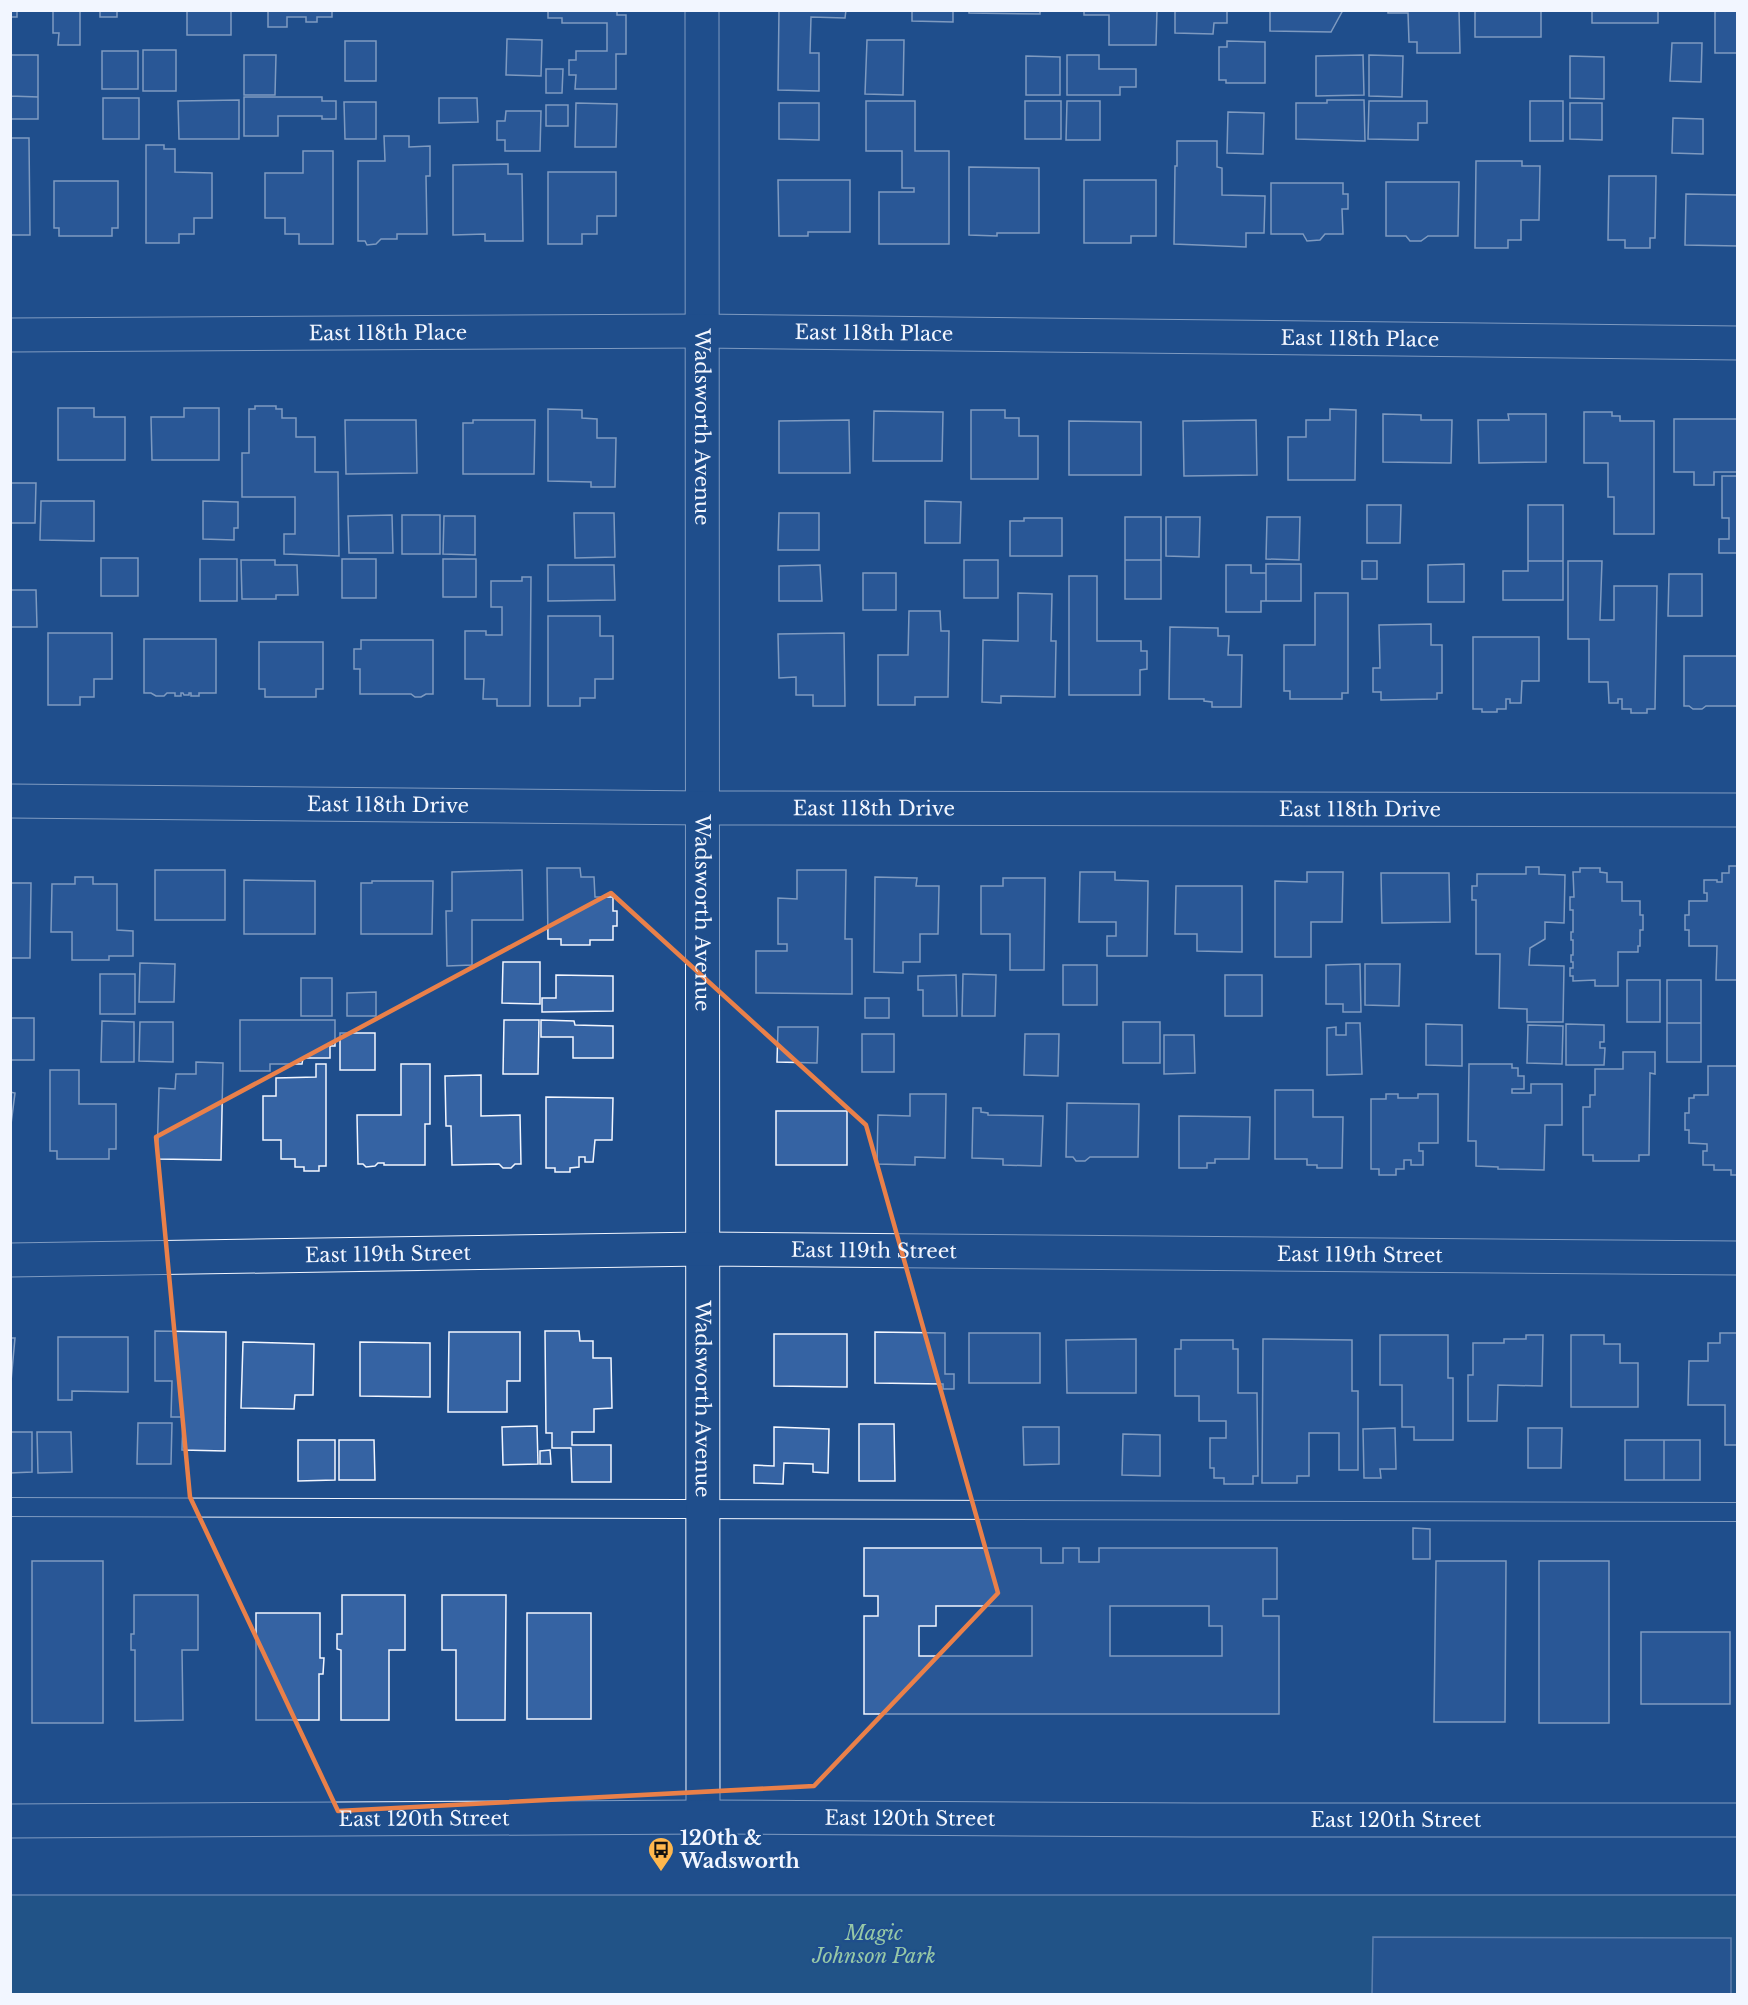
<svg xmlns="http://www.w3.org/2000/svg" width="1748" height="2005" font-family="'Libre Baskerville',serif">
<style>
.green{fill:#245a82;stroke:#a8bbd7;stroke-width:1.5}
.parking{fill:#305b95;stroke:#a8bbd7;stroke-width:1.5}
.building{fill:#3563a3;stroke:#f2f6ff;stroke-width:1.5;fill-rule:evenodd}
.lines{fill:none;stroke-linecap:round;stroke-linejoin:round}
.service-casing{stroke:#f2f6ff;stroke-width:20}
.minor-casing{stroke:#f2f6ff;stroke-width:35}
.tertiary-casing{stroke:#f2f6ff;stroke-width:35}
.service{stroke:#1f4e8c;stroke-width:18}
.minor{stroke:#1f4e8c;stroke-width:33}
.tertiary{stroke:#1f4e8c;stroke-width:33}
.marked{fill:none;stroke:#ea8049;stroke-width:4.5;stroke-linejoin:round}
.labels{text-anchor:middle;stroke-width:4.5;stroke-linejoin:round;paint-order:stroke}
.street-label{font-size:20px;fill:#f2f6ff;stroke:#1f4e8c}
.poi-label{font-size:20px;font-weight:bold;fill:#f2f6ff;stroke:#1f4e8c;text-anchor:start}
.park-label{font-size:20px;font-style:italic;fill:#97c8a6;stroke:#1f4e8c}
</style>
<rect width="100%" height="100%" fill="#1f4e8c"/>
<path class="green" d="M10,1895H1737V1994H11Z"/>
<path class="parking" d="M1373,1937L1731,1938V1994H1372Z"/>
<path class="building" d="M10,10H17V17H10Z
M53,10H80V45H58L59,33H53Z
M100,10H117V17H100Z
M187,10H231V35H187Z
M268,10H332V17H317V22H306V17H287V27H268Z
M548,10H617V15H626V54H616V89H575L576,75H569V60H576V51H607V23H562V18H548Z
M779,10H846L845,18L811,17L810,53H819V91L778,90Z
M912,10H953V22L912,21Z
M969,10H1040V14L969,13Z
M1084,10H1157L1156,45H1109V15H1084Z
M1175,10H1227V23H1214L1213,34L1175,33Z
M1270,10H1343L1331,32L1270,31Z
M1388,10H1459L1460,53H1417V42H1409L1408,13H1388Z
M1475,10H1566V11H1541V37H1475Z
M1592,10H1658V23H1592Z
M1715,10H1738V53H1715Z
M507,39L542,40L541,76L506,75Z
M867,40H904L903,95L865,94Z
M345,41H376V81H345Z
M1227,41L1265,42V83H1226V80H1219V47H1227Z
M1672,43H1702L1701,82L1670,81Z
M143,50H176V91H143Z
M102,51H138V89H102Z
M10,55H38V97L10,96Z
M244,55H276L275,95H244Z
M1067,55H1099V69H1136V87H1120V95H1067Z
M1363,55L1364,95L1316,96V56Z
M1369,55L1403,56L1402,97L1369,96Z
M1026,56L1060,57V95H1026Z
M1570,56L1604,57V99L1570,98Z
M546,69H563L562,93H546Z
M10,96L38,97V119H10Z
M244,97H322V101H336V119H322V116H278V136H244Z
M103,98H139V139H103Z
M439,98H477L478,122L439,123Z
M239,100V139H179L178,101Z
M1327,100H1364L1365,141L1296,139V103H1327Z
M866,101H915V151H949V244H879V192H914V188H902V151H866Z
M1025,101H1061V139H1025Z
M1067,101H1100V140H1066Z
M1369,101H1427V123H1418V140L1368,139Z
M1530,101H1563V141H1530Z
M344,102H376V139H345Z
M576,103L617,104L616,147H575Z
M779,103H819V140L779,139Z
M1570,103H1602V140L1570,139Z
M546,105H568V126H546Z
M506,111H541L540,151H505V140H497V121H505Z
M1228,112L1264,113L1263,154L1227,153Z
M1673,118L1703,119V154L1672,153Z
M384,136H409V147L430,146V176H426L427,234H397V239H381L376,244L367,245L365,241H358V161H385Z
M10,138H29L30,235H10Z
M1177,141H1217V167L1222,168V195L1265,196L1264,233H1246V247L1174,244L1175,166H1177Z
M146,145H164V149H175V172L212,173V218H194V234H179V243H146Z
M303,151H333V244H299V234H285V218H265V173H303Z
M1476,161H1522V166H1540L1539,220H1521V240H1508V248H1475Z
M508,164V174H522L523,241H485V234L453,235V165Z
M969,167L1039,168V233H997V236L969,235Z
M548,172H616V216H597V234H582V244H548Z
M1609,176H1656L1655,238H1650V248H1625V240H1608Z
M778,180H850V232H808V236H779Z
M1084,180H1156V236H1131V243H1084Z
M54,181H118V228H112V236H59V228H54Z
M1386,182H1459L1458,236H1428L1421,241H1410L1406,236H1386Z
M1271,183H1343V194H1348V209H1342L1343,234H1325L1320,240L1307,241L1303,234H1271Z
M1686,194L1738,195V246L1685,245Z
M255,406H276V409H282V418H296V437H315V472H338L339,556L284,554V534H295V497H242V453H249V409H255Z
M58,408H94V417H125V460H58Z
M184,408H219V460H152L151,417H184Z
M548,409L582,410V418L597,419V438H616L615,487H591V482L548,481Z
M1330,409L1356,410L1355,480H1288V437H1306V420H1330Z
M971,410H1005V418H1019V436H1038V479H971Z
M874,411L943,412L942,461H873Z
M1584,412H1612V416H1620V421H1654V534H1614V497H1608V463H1584Z
M1383,414L1421,415V420H1452L1451,463L1383,462Z
M1508,414H1546V462L1479,463L1478,420H1509Z
M1674,419H1738V472H1714V485H1694V472H1674Z
M345,420H416L417,473L346,474Z
M473,420H535L534,474H463V423H473Z
M849,420L850,473H779V421Z
M1256,420L1257,475L1184,476L1183,421Z
M1069,421L1141,422V475H1069Z
M1722,476H1738V553H1719V539H1729V518H1722Z
M10,483H36L35,523H10Z
M41,501H94V541L40,540Z
M203,501L238,502V528H234V540L203,539Z
M925,501L961,502L960,543H925Z
M1367,505H1401L1400,543H1367Z
M1528,505H1563V561H1528Z
M574,513H614L615,557L575,558Z
M779,513H819V550H778Z
M392,515L393,553H349L348,516Z
M402,515H440V554H402Z
M444,516H475V555L443,554Z
M1125,517H1161V560H1125Z
M1166,517H1200L1199,557L1166,556Z
M1267,517H1300L1299,560L1266,559Z
M1024,518H1062V556H1010V521H1024Z
M101,558H138V596H101Z
M200,559H237V601H200Z
M342,559H376V598H342Z
M443,559H476V597H443Z
M241,560H275V565H297L298,595H276V599H242Z
M964,560H998V598H964Z
M1125,560H1161V599H1125Z
M1362,561H1377V579H1362Z
M1528,561H1563V600H1503V571H1528Z
M1568,561H1602L1600,620H1614V586H1657L1655,709H1647V713H1631V709H1622V699H1618V703H1609L1608,682H1589V639H1568Z
M1266,564H1301V601H1266Z
M1464,564V602H1428V565Z
M548,565H614L615,600L548,601Z
M820,565L822,601H779V566Z
M1226,565H1251V573H1266V601H1261V612H1226Z
M863,573H896V610H863Z
M1669,574H1702V616H1668Z
M1069,576H1097V641H1141V651H1147V669L1140,670V695H1069Z
M522,577H531L530,706H497V699H483L484,679H465V631H486V635H502V607H491V581H522Z
M10,590H36L37,627H10Z
M1018,593L1052,594L1051,641H1056L1055,697L1001,696V703L982,702L983,640L1018,641Z
M1315,593H1348V693H1342V699H1290V691H1284V645H1315Z
M909,611H940L941,631H949L948,697H915V705H878V655H908Z
M548,616H600V636H613V679H595V698H580V706H548Z
M1431,624V645H1442V693H1437V699L1381,700V692H1373V668H1380L1379,625Z
M1170,627L1218,628V636H1229L1228,655H1242L1241,707H1212V702L1204,701V699H1169Z
M48,633H112V679H94V697H80V705H48Z
M844,633L845,706H813V695H796V677L779,678L778,634Z
M1473,637H1539V681H1522L1521,703H1510V699H1506V709H1497V712H1482V709H1473Z
M144,639H216V693H199V696H191V693H189V695H184L183,693H181V696H175V693H167L164,696H156L151,693H144Z
M361,640H433V694H426L421,697H415L411,694H360V669H354V649H361Z
M259,642H323V689H316V697H265V689H259Z
M1684,656H1738V706H1706L1702,709H1693L1689,706H1684Z
M1729,866H1738V980H1716L1717,946H1689V930H1685V915H1689V901H1707V893H1704V880H1717V882H1722V873H1729Z
M1526,867H1539V874L1565,875L1564,923L1545,922V939L1530,948L1529,965L1564,966L1563,1022H1527V1009L1499,1008L1500,954H1476V900H1472V886H1477V874H1526Z
M547,868H580L581,877H594L595,897H613V911H617V926H613V940H590V945H561V939H548Z
M1580,868H1600V872L1607,873V882H1622V901H1640V915H1643V930H1640V946H1638V952H1618V986H1595V980L1573,981V976H1570V968H1573V962H1571V955H1573V940H1571V932H1573V910H1570V897H1574L1573,872H1580Z
M155,870H225V920H155Z
M522,870L523,920H472V965L447,966L446,911H452V872Z
M797,870H846L845,939H852V994L756,993V951H787V944H778V898L797,899Z
M1080,872H1115V880L1148,881L1147,956H1107V936H1116V922H1079Z
M1307,872H1343L1342,922H1311V957H1275V881L1307,882Z
M1381,873H1449L1450,922L1382,923Z
M75,877H93V884H117V930L133,931V956H109V960H72V932H51L52,884H75Z
M875,877L917,878L916,886H939L938,934H920V962H903V973L874,972Z
M1003,878H1045L1044,970H1010V934H981V886H1003Z
M244,880L315,881V934H244Z
M372,881H433L432,934H361V883H372Z
M10,883H31L30,958H10Z
M1176,886H1242V952L1197,951V934H1175Z
M503,962H540V1004L502,1003Z
M140,963L175,964L174,1002H139Z
M1360,964L1361,1012H1343V1004H1326V965Z
M1365,964H1400L1399,1006L1365,1005Z
M1063,965H1097V1005H1063Z
M100,974H135V1014H100Z
M963,974L996,975L995,1016H962Z
M556,975L613,976V1011L542,1012V998H556Z
M956,975L957,1016H923V990H918V976Z
M1225,975H1262V1016H1225Z
M301,978H332V1016H301Z
M1627,980H1660V1022H1627Z
M1667,980H1701V1023H1667Z
M376,992V1016H347V993Z
M865,998H889V1018H865Z
M10,1018H34V1060H10Z
M240,1020H335V1046H330V1058H303L302,1064H270V1071H240Z
M504,1020H539L538,1074H503Z
M541,1020L574,1021L575,1025L613,1026V1058H573V1037H541Z
M102,1021L134,1022V1062H101Z
M140,1022H173V1062L139,1061Z
M1123,1022H1160V1063H1123Z
M1346,1023H1360L1362,1074L1327,1075V1028L1336,1027V1035H1346Z
M1667,1023H1701V1062H1667Z
M1426,1024L1462,1025V1066L1426,1065Z
M1566,1024L1604,1025V1042H1600V1048H1605L1604,1065H1566Z
M1528,1025L1563,1026L1562,1064L1527,1063Z
M778,1027H818L817,1063L777,1062Z
M340,1033H375V1070H340Z
M862,1034H894V1072H862Z
M1025,1034H1059L1058,1076L1024,1075Z
M1164,1035H1194L1195,1073L1164,1074Z
M1623,1052H1655V1074L1650,1073L1649,1155H1639V1161H1593V1155H1583V1107H1590V1095H1595V1069H1623Z
M196,1062L223,1063L221,1160L157,1159L159,1088L175,1089L176,1074H196Z
M316,1064H326V1166H319V1171H304V1167H295V1159H281V1140H263V1096H276V1078L316,1077Z
M401,1064H430V1124H425V1165H384V1163H378L375,1166L366,1167L363,1164H358L357,1115H401Z
M1469,1064H1512V1068H1518V1076H1524V1089H1512V1093H1531V1084H1562V1125H1545L1544,1170L1498,1169V1167L1476,1166V1141H1468Z
M1708,1066H1738V1175H1731V1170H1714V1165H1703V1151H1707V1144L1689,1143V1130H1685V1113H1689V1098H1694V1095H1708Z
M50,1070H79V1104H116V1149H109V1159H57V1151H50Z
M481,1075V1116L520,1115L521,1164H515L511,1168H503L499,1164L452,1165L451,1126H446L445,1076Z
M1275,1090H1313V1117H1343L1342,1168H1317V1165H1307V1159H1275Z
M10,1092L15,1093L10,1132Z
M910,1094H946L945,1158L915,1157V1165L877,1164L878,1115L910,1116Z
M1386,1094H1398V1098H1418V1094H1438V1143H1419V1151H1423V1165H1411V1160H1404V1169H1396V1175H1379V1169H1371V1099H1386Z
M546,1097L613,1098L612,1140H595L593,1162H585V1157H579V1167L570,1168V1172H555V1168H546Z
M1067,1103L1139,1104L1138,1157H1090L1085,1161H1076L1073,1157H1066Z
M973,1108H981V1112L988,1113V1115L1043,1116L1041,1166L1003,1165V1159L972,1158Z
M776,1111H847V1165H776Z
M1179,1116L1250,1117L1249,1159H1215V1163H1207V1168H1179Z
M155,1331L226,1332L225,1451L182,1450L183,1417H171L172,1381H155Z
M545,1331H579L580,1341H593V1358H611L612,1408L594,1409V1432H572V1445H611V1482H572L571,1448H552V1433H546Z
M449,1332H520V1381H507V1412H448Z
M875,1332L945,1333V1374H954V1389H943V1384L875,1383Z
M969,1333H1040V1383H969Z
M1720,1333H1738V1445H1725V1405H1688L1689,1361H1708V1343H1720Z
M774,1334H847V1387L774,1386Z
M1380,1335H1448V1378H1453V1440H1414V1427H1402V1385H1380Z
M1526,1335H1543L1542,1386L1498,1385L1497,1421H1468V1375H1473V1343H1504V1339H1526Z
M1571,1335H1604V1344H1620V1363H1638V1407H1571Z
M58,1337H128V1392L72,1391V1400H58Z
M10,1338H15L10,1392Z
M1136,1339V1393H1067L1066,1340Z
M1263,1339L1352,1340V1391H1358V1470H1339V1433H1309V1476H1297V1483H1262Z
M1181,1340H1233V1349H1238V1393H1257L1258,1476H1253V1484H1224V1478H1214V1468H1210V1438H1226V1421H1199V1396H1175V1349H1181Z
M243,1342L314,1344L313,1395H295L294,1409L241,1408Z
M360,1342L430,1343V1397L360,1396Z
M138,1423H172L171,1464H137Z
M859,1424H894L895,1481H859Z
M537,1426L538,1464L503,1465L502,1427Z
M774,1427L829,1429L828,1473L813,1472V1464L784,1463L783,1484L754,1483V1465L774,1466Z
M1023,1427H1059V1464L1024,1465Z
M1395,1428L1396,1469H1380L1381,1478H1364L1363,1429Z
M1528,1428H1562L1561,1468H1528Z
M10,1432H32V1472L10,1473Z
M37,1432H71L72,1472L38,1473Z
M1123,1434L1160,1435V1476L1122,1475Z
M298,1440H335V1480L298,1481Z
M339,1440H374L375,1480H339Z
M1625,1440H1664V1480H1625Z
M1664,1440H1700V1480H1664Z
M550,1450L551,1464H540V1451Z
M1413,1528L1430,1529V1559H1413Z
M864,1548H1041V1563H1063V1548H1079V1562H1099V1548H1277V1599H1263V1616H1279V1714H864V1616H878V1596H864ZM936,1606H1032V1656H919V1626H936ZM1110,1606H1209V1626H1222V1656H1110Z
M32,1561H103V1723H32Z
M1436,1561H1506L1505,1722H1434Z
M1539,1561H1609V1723H1539Z
M134,1595H198V1650H182L183,1720L135,1721V1650H131V1634H134Z
M342,1595H405V1650H389V1720H341V1650L337,1649V1634H342Z
M442,1595H506L505,1720H456V1650H442Z
M256,1613H320V1658H324L323,1674H319V1720H256Z
M527,1613H591V1719H527Z
M1641,1632H1730V1704H1641Z"/>
<g class="lines">
<defs>
<path id="service" d="M10,1507L1738,1512"/>
<g id="minor">
<path id="s1" d="M702,10L703,1817"/>
<path id="s2" d="M10,335L702,331L1738,343"/>
<path id="s3" d="M10,801L703,808L1738,810"/>
<path id="s4" d="M10,1260L703,1249L1738,1258"/>
</g>
<g id="tertiary">
<path id="s5" d="M10,1821L703,1817L1197,1820H1738"/>
</g>
</defs>
<use href="#service" class="service-casing"/>
<use href="#minor" class="minor-casing"/>
<use href="#tertiary" class="tertiary-casing"/>
<use href="#service" class="service"/>
<use href="#minor" class="minor"/>
<use href="#tertiary" class="tertiary"/>
</g>
<path d="M0 0H1748V2005H0ZM611,893L866,1125L998,1593L814,1786L338,1811L190,1497L156,1137Z" fill="#1f4e8c" fill-opacity=".55" fill-rule="evenodd"/>
<path class="marked" d="M611,893L866,1125L998,1593L814,1786L338,1811L190,1497L156,1137Z"/>
<defs>
<symbol id="bus-pin" viewBox="-11 -11 22 30"><path d="M0 17L-7.5 6A9.5 9.5 0 1 1 7.5 6Z" fill="#ffb74d" stroke="#1f4e8c"/><path d="M-5-6H5V4H4V6H2V4H-2V6H-4V4H-5ZM-3.5-4V0h7V-4ZM-3.5 1.2v1.5H-2V1.2ZM2 1.2v1.5H3.5V1.2Z" fill="#111"/></symbol>
</defs>
<g fill-rule="evenodd">
<use href="#bus-pin" x="646" y="1835" width="30" height="40"/>
</g>
<g class="labels">
<g class="street-label">
<text dy="7" stroke="none"><textPath href="#s2" startOffset="378">East 118th Place</textPath></text>
<text dy="7" stroke="none"><textPath href="#s2" startOffset="864">East 118th Place</textPath></text>
<text dy="7" stroke="none"><textPath href="#s2" startOffset="1350">East 118th Place</textPath></text>
<text dy="7" stroke="none"><textPath href="#s1" startOffset="417">Wadsworth Avenue</textPath></text>
<text dy="7" stroke="none"><textPath href="#s3" startOffset="378">East 118th Drive</textPath></text>
<text dy="7" stroke="none"><textPath href="#s3" startOffset="864">East 118th Drive</textPath></text>
<text dy="7" stroke="none"><textPath href="#s3" startOffset="1350">East 118th Drive</textPath></text>
<text dy="7" stroke="none"><textPath href="#s1" startOffset="903">Wadsworth Avenue</textPath></text>
<text dy="7" stroke="none"><textPath href="#s4" startOffset="864">East 119th Street</textPath></text>
<text dy="7" stroke="none"><textPath href="#s4" startOffset="378">East 119th Street</textPath></text>
<text dy="7" stroke="none"><textPath href="#s4" startOffset="1350">East 119th Street</textPath></text>
<text dy="7" stroke="none"><textPath href="#s1" startOffset="1389">Wadsworth Avenue</textPath></text>
<text dy="7" stroke="none"><textPath href="#s5" startOffset="414">East 120th Street</textPath></text>
<text dy="7" stroke="none"><textPath href="#s5" startOffset="900">East 120th Street</textPath></text>
<text dy="7" stroke="none"><textPath href="#s5" startOffset="1386">East 120th Street</textPath></text>
</g>
<g class="poi-label">
<text x="680" y="1845">120th &amp;<tspan x="680" dy="23">Wadsworth</tspan></text>
</g>
<g class="park-label">
<text x="874" y="1940">Magic<tspan x="874" dy="23">Johnson Park</tspan></text>
</g>
</g>
<rect width="1748" height="2005" fill="none" stroke="#f2f6ff" stroke-width="24"/>
</svg>
